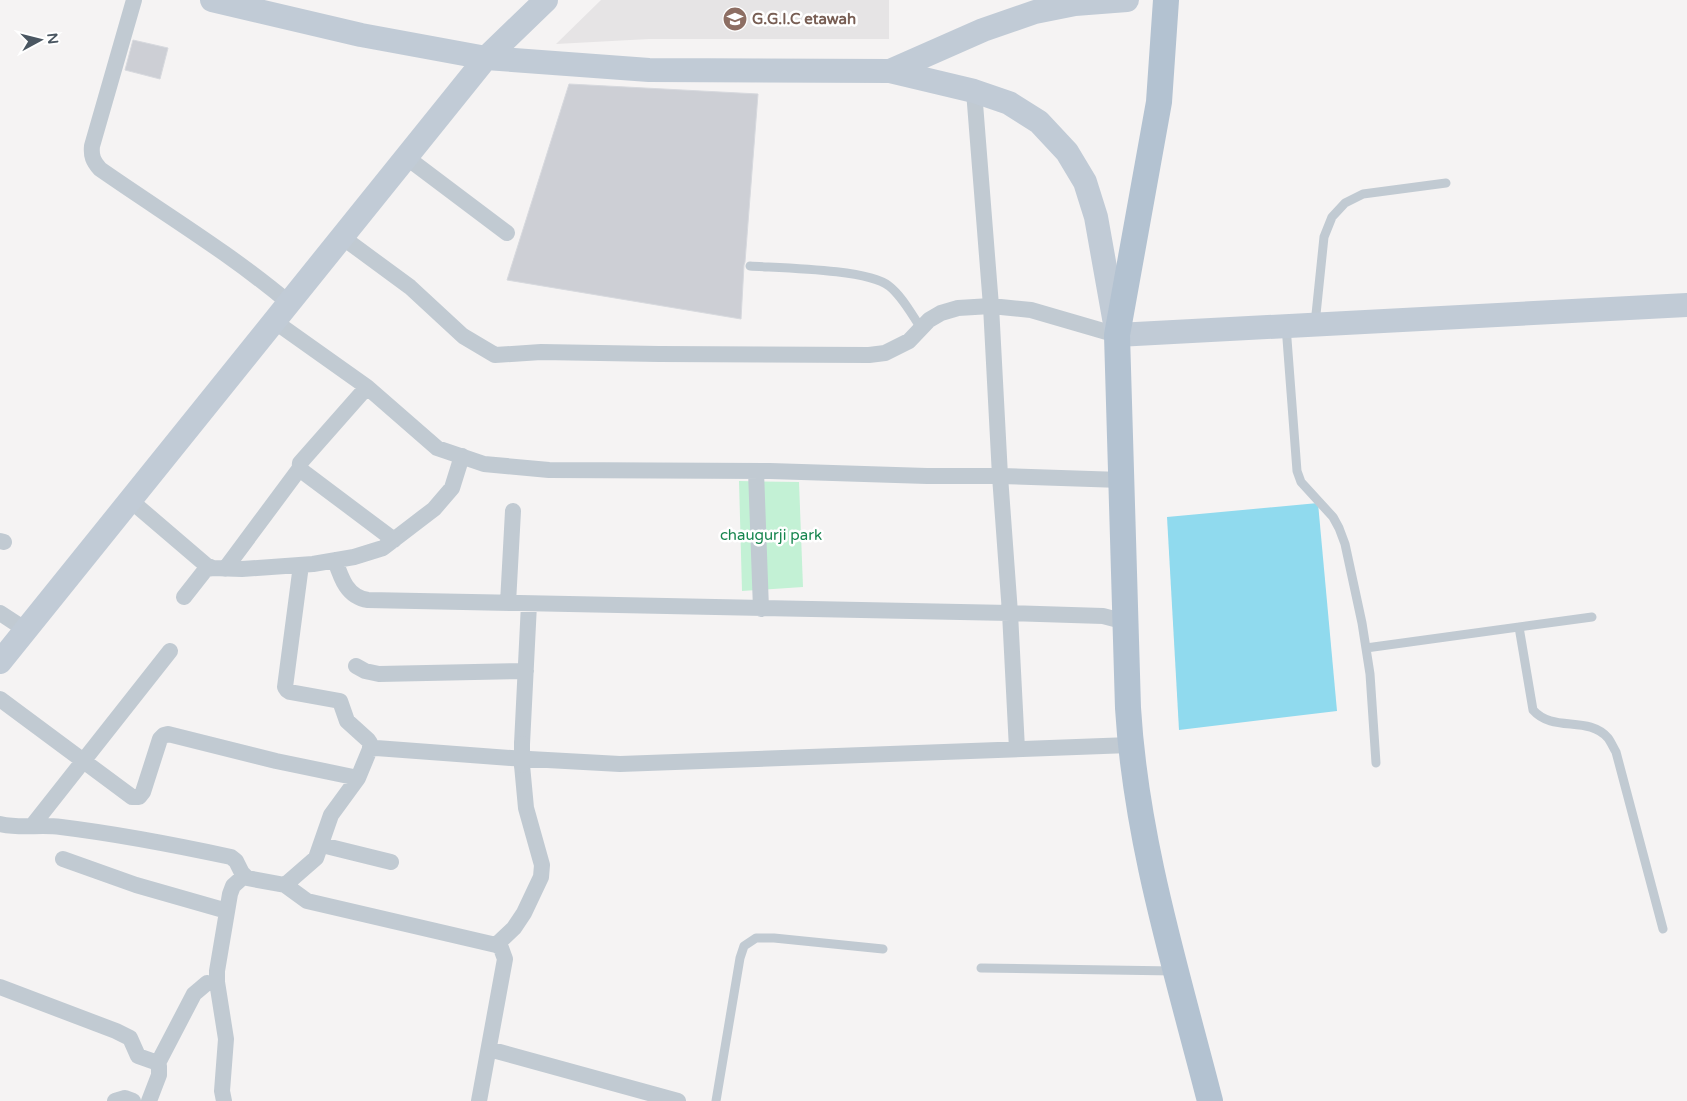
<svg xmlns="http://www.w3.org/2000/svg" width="1687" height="1101" font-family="'Varela Round',sans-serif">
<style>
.education{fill:#e6e4e5}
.green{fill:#c3f1d5}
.water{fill:#90daee}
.building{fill:#cdcfd5;stroke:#d7d9de}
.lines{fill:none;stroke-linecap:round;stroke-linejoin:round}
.lane{stroke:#c1cad2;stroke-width:9}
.street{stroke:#c1cad2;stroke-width:16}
.secondary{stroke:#c1cbd6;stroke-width:24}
.primary{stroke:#b3c2d1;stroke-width:26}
.street-bridge{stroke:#c1cad2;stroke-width:16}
.labels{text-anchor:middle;stroke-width:5;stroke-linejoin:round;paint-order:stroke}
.education-label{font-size:15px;font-weight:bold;fill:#785e54;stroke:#fff;text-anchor:start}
.park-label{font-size:15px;fill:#17864f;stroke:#fff}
</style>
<rect width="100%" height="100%" fill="#f5f3f3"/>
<path class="education" d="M601,0H889V39H649L556,44Z"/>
<path class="green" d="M739,481L799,482L803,587L742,591Z"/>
<path class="water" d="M1318,503L1337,711L1179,730L1167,517Z"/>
<path class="building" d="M133,40L168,48L160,79L125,70Z
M569,84L758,94L745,262L744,265L741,319L507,280Z"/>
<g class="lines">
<path class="lane" d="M750,266C780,268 868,269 889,286C902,296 912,315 921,328
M1315,324L1324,237L1332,217L1345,203L1363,194L1446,183
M1286,326L1297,471L1301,482L1333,517L1339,528L1345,544L1362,623L1370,674L1376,763
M1519,627L1533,710C1553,733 1588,715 1608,738C1611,742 1613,747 1616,752L1663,929
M1366,648L1592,617
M981,968L1174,971
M716,1101L740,958L744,946L756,938H774L883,949"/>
<path class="street" d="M134,0L92,146C91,156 93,161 100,169C163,213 230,253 289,303
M974,91L991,306L1000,476L1010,613L1017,749
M406,157L507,233
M342,237L410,287L463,336L495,355L541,352L659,354L869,355L885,353L909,341L929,320L941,313L958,308L991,306L1031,310L1117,335
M274,321L367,387L437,448L484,464L549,470L770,471L927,476H1000L1121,480
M367,387L300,463C299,469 302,471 306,474L394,540
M756,471L761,609
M130,500L206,565L213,568L242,569L313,564L354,557L383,548L434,509L452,488L462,456
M0,541L4,542
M335,560C341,578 347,597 368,600L1010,613L1103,616L1126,622
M225,569L300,468
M184,597L206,569L213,568
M508,603L513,511
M0,613L26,630
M356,666L365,671L379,674L526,671
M0,699L132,797H139L143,792L160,739L164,735L168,734L276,761L358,778
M522,744L529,604
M370,749L376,748L511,758L620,764L1130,745
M0,824C22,829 39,824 61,827C118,834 175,845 231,857L236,861L242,873L247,878L285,885L307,901L496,945L501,948L505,959L479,1101
M32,826L170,651
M322,845L391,862
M63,859L136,885L227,911
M285,885L316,858L331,815L358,778L370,749V743L368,740L347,721L340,701L290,692L287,690L285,687L301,565
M496,945L514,928L524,913L541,877L542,865L526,808L522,765
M0,987L116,1031L130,1038L138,1056L155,1062L159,1066V1075L149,1101
M489,1049L678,1101
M158,1063L194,994L207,983
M115,1101L125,1098L133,1101
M224,1101L222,1091L226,1039L217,982V971L230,894L233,886L244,876"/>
<path class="secondary" d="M212,0L361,35L486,58L649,70L890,71L974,91L1009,103L1039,122L1067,152L1085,182L1096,217L1117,335L1687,305
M890,71L983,30L1035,12L1075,4L1127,0
M0,662L486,58L546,0"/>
<path class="primary" d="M1166,0L1159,102L1117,335L1128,708C1136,842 1177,972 1210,1101"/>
<path class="street-bridge" d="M522,744V765"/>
</g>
<defs>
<symbol id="school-disc" viewBox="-11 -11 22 22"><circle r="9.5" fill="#8d6e63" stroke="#fff"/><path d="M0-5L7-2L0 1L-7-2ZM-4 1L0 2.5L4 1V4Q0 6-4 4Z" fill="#fff"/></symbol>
</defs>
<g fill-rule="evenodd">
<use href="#school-disc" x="721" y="5" width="28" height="28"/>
</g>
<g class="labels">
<g class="education-label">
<text x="752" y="24">G.G.I.C etawah</text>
</g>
<g class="park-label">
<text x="771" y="540">chaugurji park</text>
</g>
</g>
<g transform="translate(40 40) rotate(83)" stroke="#ffffff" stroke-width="4" paint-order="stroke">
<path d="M0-4L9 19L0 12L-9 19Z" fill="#4a5661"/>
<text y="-8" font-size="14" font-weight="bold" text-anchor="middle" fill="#4a5661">N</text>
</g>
</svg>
